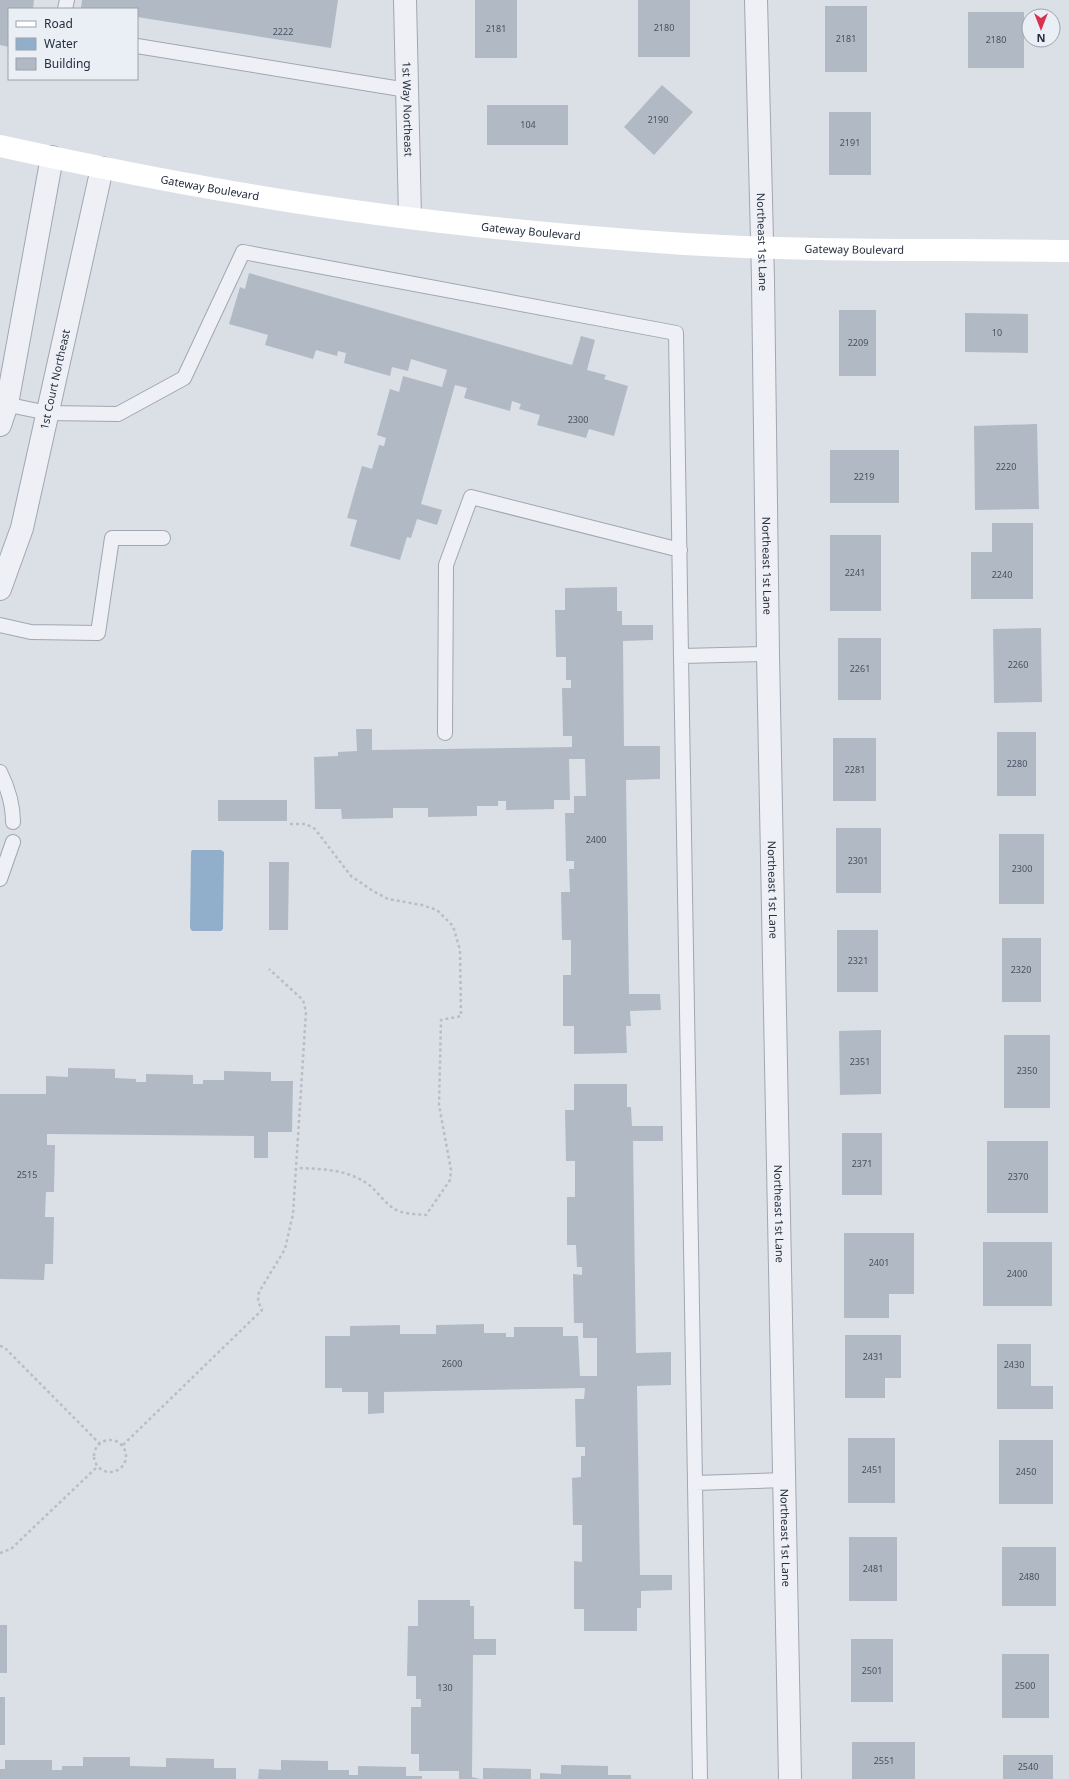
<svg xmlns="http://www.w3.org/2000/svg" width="1069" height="1779" font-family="'Noto Sans',sans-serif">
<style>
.water{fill:#91afcb}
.building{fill:#b1b9c4}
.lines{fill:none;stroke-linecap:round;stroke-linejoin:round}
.service-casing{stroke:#a0a7b1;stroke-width:16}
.minor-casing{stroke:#a0a7b1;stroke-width:24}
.path{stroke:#b9bec5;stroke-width:2.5;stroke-dasharray:3 3;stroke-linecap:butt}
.service{stroke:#eef0f5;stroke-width:14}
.minor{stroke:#eef0f5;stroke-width:22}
.secondary{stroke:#fff;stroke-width:22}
.labels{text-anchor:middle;stroke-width:3;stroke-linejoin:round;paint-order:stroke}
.number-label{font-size:9px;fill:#475160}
.street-label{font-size:11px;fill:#242e3e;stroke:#eaeff5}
</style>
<rect width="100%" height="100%" fill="#dbe0e7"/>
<path class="water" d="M192,850H221L224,852L223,929L221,931H192L190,928L191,852Z"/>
<path class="building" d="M0,0H34L33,9H9V47L0,45Z
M82,0H338L331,48L137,17V9L81,8Z
M475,0H517V58H475Z
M638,0H690V57H638Z
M825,6H867V72H825Z
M968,12H1024V68H968Z
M662,85L693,112L654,155L624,127Z
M487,105H568V145H487Z
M829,112H871V175H829Z
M249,273L572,365L581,336L595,340L587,370L606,375L604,379L628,386L614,436L589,429L586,438L537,425L540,415L519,409L521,404L512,401L510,411L464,398L467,388L455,385L421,504L442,510L437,525L417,519L411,538L407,537L400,560L350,546L357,520L347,518L362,466L372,469L379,445L384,446L386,438L377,435L390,389L399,392L403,376L442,387L447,370L411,359L408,371L392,367L390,376L344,363L346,353L338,351L337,356L316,350L313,359L265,345L268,335L229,324L240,287L245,289Z
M839,310H876V376H839Z
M965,313L1028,314V353L965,352Z
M1037,424L1039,509L975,510L974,426Z
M830,450H899V503H830Z
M992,523H1033V599H971V552H992Z
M830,535H881V611H830Z
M617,587V611H622V625H653V640L623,641L624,746H660V779L626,780L629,994H660L661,1010L630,1011L631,1026H626L627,1053L574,1054V1026H563V975H571V940H562L561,892H570L569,869H574V861H566L565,813H574V796H586L585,759H569L570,800H554V809L506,810V801H498V806H477V816L428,817V808H393V818L342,819L341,809H315L314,757L338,756V752L357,751L356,729H372V750L572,747V736H563L562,688H571V680H566V657H556L555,610H565V588Z
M1041,628L1042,702L994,703L993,629Z
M838,638H881V700H838Z
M997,732H1036V796H997Z
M833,738H876V801H833Z
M218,800H287V821H218Z
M836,828H881V893H836Z
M999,834H1044V904H999Z
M269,862H289L288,930H269Z
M837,930H878V992H837Z
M1002,938H1041V1002H1002Z
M881,1030V1094L840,1095L839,1031Z
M1004,1035H1050V1108H1004Z
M68,1068L115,1069V1078L136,1079V1082H146V1074L193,1075V1084H203V1080H224V1071L271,1072V1081H293L292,1132H268V1158H254V1136L47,1134V1145H55L54,1192H46L45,1217H54L53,1264H45L44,1280L0,1279V1094H46V1076L68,1077Z
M574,1084H627V1107H631L632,1126H663V1141H633L636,1353L671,1352V1385L637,1386L640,1575H672V1590L641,1591V1608H637V1631H584V1609H574V1561L582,1562V1525H573L572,1478L581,1477V1456H585V1447H576L575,1399H584L585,1388L384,1392V1413L368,1414V1392H342V1388H325V1336H350V1326L400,1325V1334H436V1325L484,1324V1333H506V1337H514V1327H563V1336H578L580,1376H597V1338H583V1323H574L573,1274L582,1275V1267H577L576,1245H567V1197H575V1161H566L565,1110H574Z
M842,1133H882V1195H842Z
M987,1141H1048V1213H987Z
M844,1233H914V1294H889V1318H844Z
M983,1242H1052V1306H983Z
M845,1335H901V1378H885V1398H845Z
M997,1344H1031V1386H1053V1409H997Z
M848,1438H895V1503H848Z
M999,1440H1053V1504H999Z
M849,1537H897V1601H849Z
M1002,1547H1056V1606H1002Z
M418,1600H470V1606H474V1639H496V1655H473L472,1777L480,1779H459V1771H419V1754H411V1707H421V1699H416V1676H407L408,1626H418Z
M0,1625H7V1673H0Z
M851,1639H893V1702H851Z
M1002,1654H1049V1718H1002Z
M0,1697H5V1745H0Z
M852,1742H915V1779H852Z
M1003,1755H1053V1779H1003Z
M83,1757H130V1766L166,1767V1758L214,1759V1768H236V1779H0V1769H5V1760H52V1770H62V1766H83Z
M281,1760L328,1761V1770H349V1775H358V1766L406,1767V1776H422V1779H258L259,1769L281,1770Z
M561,1765L608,1766V1775H631V1779H540V1773L561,1774Z
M483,1768L531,1769V1779H483Z"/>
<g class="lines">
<defs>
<path id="service" d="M65,9L67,0
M137,46L407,90
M0,403L48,413L118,414L184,378L243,252L676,333L681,656
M0,625L31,632L98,633L112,538H163
M445,733L446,565L471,497L680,550
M0,772C8,788 13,803 13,822
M0,879L13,842
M695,1483L784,1480
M700,1779L681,656L768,654"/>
<g id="minor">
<path id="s1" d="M405,0L410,217"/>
<path id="s2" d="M756,0L763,280L768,654L790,1779"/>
<path d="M0,425L7,404L52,157"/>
<path id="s3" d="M0,589L22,528L102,168"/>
</g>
</defs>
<use href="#service" class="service-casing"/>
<use href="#minor" class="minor-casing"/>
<path class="path" d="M290,824H306L315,829L351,876L373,891L388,899L422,905L437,910L453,926L460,950L461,1016L441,1020L439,1105L451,1170L450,1180L426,1215C415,1214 401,1214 393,1208C383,1201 377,1191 368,1184C346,1169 322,1169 297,1168
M0,1346L4,1347L100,1444
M94 1456a16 16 0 1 1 32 0a16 16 0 1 1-32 0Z
M123,1445L262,1310L258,1301L259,1292L285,1249L293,1214L306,1012L303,1000L269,969
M0,1553L11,1549L98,1466"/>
<use href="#service" class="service"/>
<use href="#minor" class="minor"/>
<path class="secondary" id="s4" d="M0,146C78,163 155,179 233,192C382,218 534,234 685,244C813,252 941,249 1069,251"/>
</g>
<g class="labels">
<g class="number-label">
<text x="664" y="31">2180</text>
<text x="496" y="32">2181</text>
<text x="283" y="35">2222</text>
<text x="846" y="42">2181</text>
<text x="996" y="43">2180</text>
<text x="658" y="123">2190</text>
<text x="528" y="128">104</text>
<text x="850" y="146">2191</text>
<text x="997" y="336">10</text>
<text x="858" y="346">2209</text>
<text x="578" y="423">2300</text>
<text x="1006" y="470">2220</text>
<text x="864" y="480">2219</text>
<text x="855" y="576">2241</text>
<text x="1002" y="578">2240</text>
<text x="1018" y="668">2260</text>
<text x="860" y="672">2261</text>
<text x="1017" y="767">2280</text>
<text x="855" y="773">2281</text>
<text x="596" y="843">2400</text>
<text x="858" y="864">2301</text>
<text x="1022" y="872">2300</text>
<text x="858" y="964">2321</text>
<text x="1021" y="973">2320</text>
<text x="860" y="1065">2351</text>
<text x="1027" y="1074">2350</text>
<text x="862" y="1167">2371</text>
<text x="27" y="1178">2515</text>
<text x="1018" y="1180">2370</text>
<text x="879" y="1266">2401</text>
<text x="1017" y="1277">2400</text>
<text x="873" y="1360">2431</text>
<text x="452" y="1367">2600</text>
<text x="1014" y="1368">2430</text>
<text x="872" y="1473">2451</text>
<text x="1026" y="1475">2450</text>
<text x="873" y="1572">2481</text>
<text x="1029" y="1580">2480</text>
<text x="872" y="1674">2501</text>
<text x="1025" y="1689">2500</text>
<text x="445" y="1691">130</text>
<text x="884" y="1764">2551</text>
<text x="1028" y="1770">2540</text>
</g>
<g class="street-label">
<text dy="4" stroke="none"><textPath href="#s1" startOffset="109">1st Way Northeast</textPath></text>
<text dy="4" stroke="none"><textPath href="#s4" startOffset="214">Gateway Boulevard</textPath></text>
<text dy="4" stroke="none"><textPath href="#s4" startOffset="538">Gateway Boulevard</textPath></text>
<text dy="4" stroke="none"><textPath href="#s2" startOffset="242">Northeast 1st Lane</textPath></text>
<text dy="4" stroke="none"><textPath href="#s4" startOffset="862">Gateway Boulevard</textPath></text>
<text dy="4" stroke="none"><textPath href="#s3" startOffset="217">1st Court Northeast</textPath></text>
<text dy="4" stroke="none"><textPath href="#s2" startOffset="566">Northeast 1st Lane</textPath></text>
<text dy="4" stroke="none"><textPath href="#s2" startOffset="890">Northeast 1st Lane</textPath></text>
<text dy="4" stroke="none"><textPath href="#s2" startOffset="1214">Northeast 1st Lane</textPath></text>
<text dy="4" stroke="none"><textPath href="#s2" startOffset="1538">Northeast 1st Lane</textPath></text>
</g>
</g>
<rect x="8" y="8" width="130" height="72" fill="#eaeff5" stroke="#9ba2ac"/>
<rect x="16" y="21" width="20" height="6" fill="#ffffff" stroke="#9ba2ac"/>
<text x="44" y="28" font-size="12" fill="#242e3e">Road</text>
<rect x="16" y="38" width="20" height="12" fill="#91afcb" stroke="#9ba2ac"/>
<text x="44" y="48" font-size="12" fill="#242e3e">Water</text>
<rect x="16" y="58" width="20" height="12" fill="#b1b9c4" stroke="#9ba2ac"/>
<text x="44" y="68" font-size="12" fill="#242e3e">Building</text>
<g transform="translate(1041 28) rotate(180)"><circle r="19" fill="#eaeff5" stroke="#9ba2ac"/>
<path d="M0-3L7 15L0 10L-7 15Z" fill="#da3150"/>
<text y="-6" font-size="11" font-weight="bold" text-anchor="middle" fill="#242e3e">N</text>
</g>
</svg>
